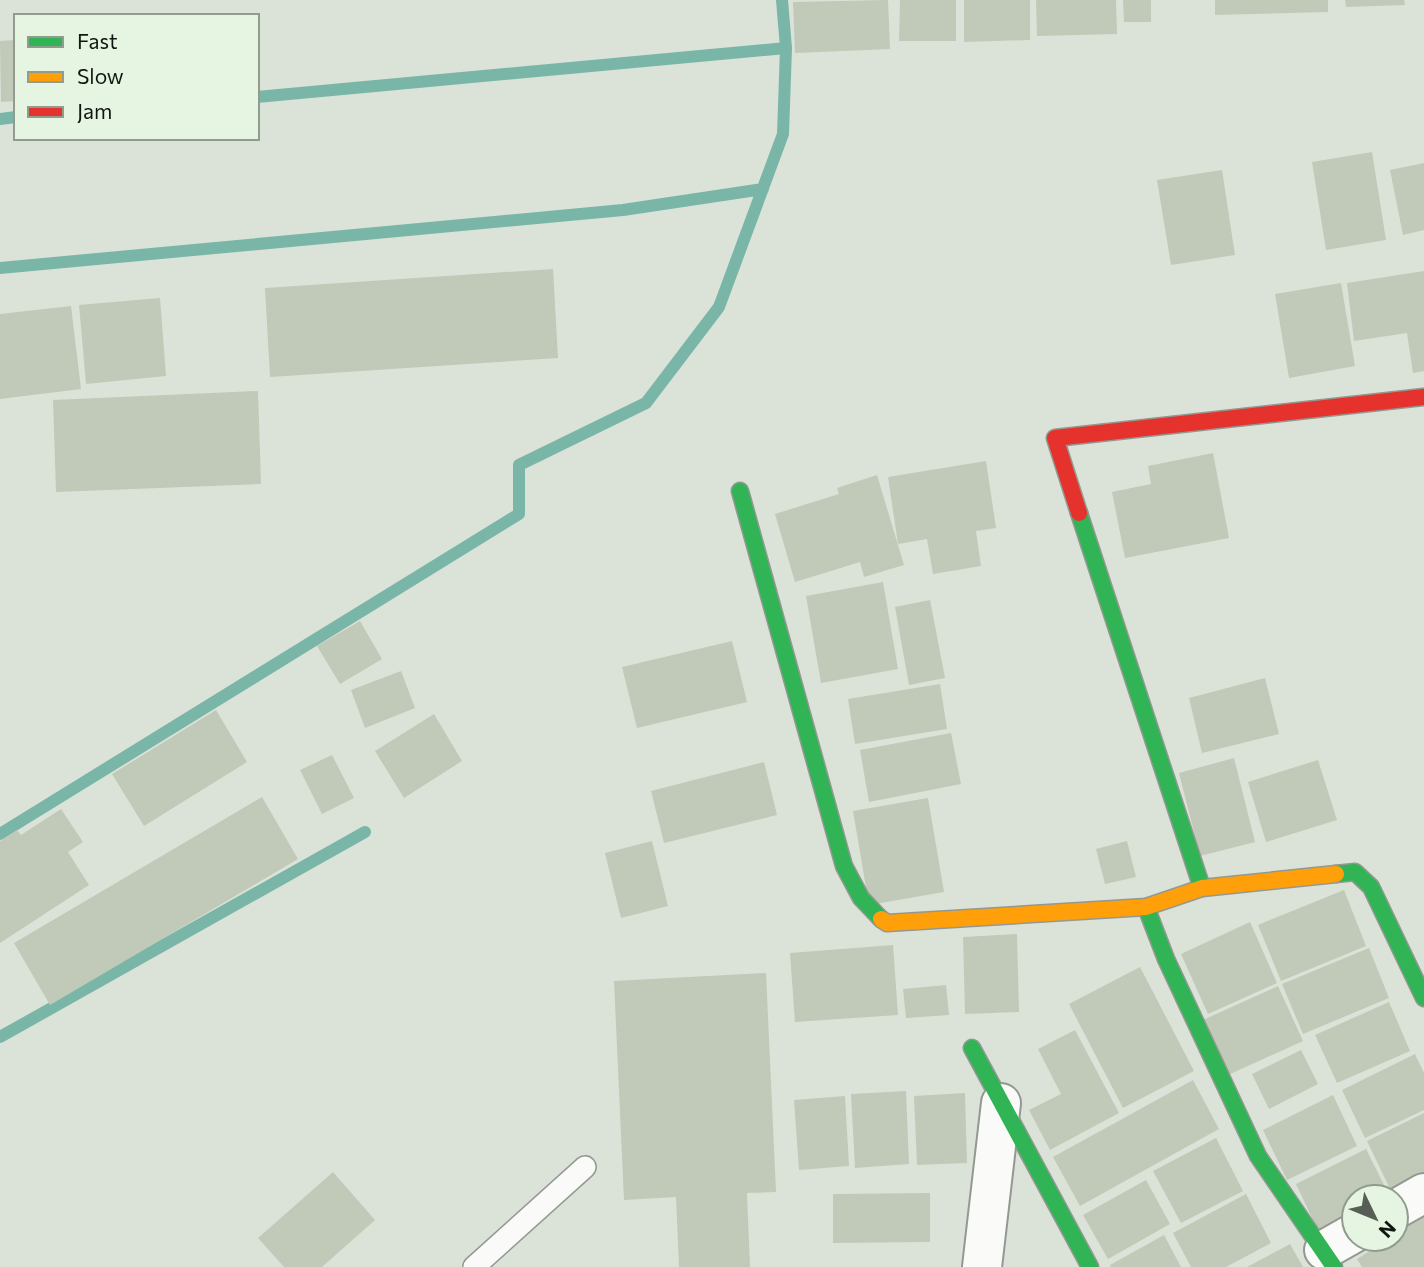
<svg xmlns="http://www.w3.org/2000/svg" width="1424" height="1267" font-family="Commissioner,sans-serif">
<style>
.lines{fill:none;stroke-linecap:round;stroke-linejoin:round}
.stream{stroke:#7ab6a8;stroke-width:12}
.building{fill:#c1c9b8}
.lane-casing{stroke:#939992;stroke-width:24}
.street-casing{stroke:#939992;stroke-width:42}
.fast-casing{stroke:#939992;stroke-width:19}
.slow-casing{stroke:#939992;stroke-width:19}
.jam-casing{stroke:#939992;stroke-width:19}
.lane{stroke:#fafbf9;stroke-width:21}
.street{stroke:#fafbf9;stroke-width:38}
.fast{stroke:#30b455;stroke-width:16}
.slow{stroke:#ff9f0a;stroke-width:16}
.jam{stroke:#e5322d;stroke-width:16}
</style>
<rect width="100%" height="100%" fill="#dbe3d9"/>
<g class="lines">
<path class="stream" d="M257,97L786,48
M0,119L16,117
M0,268L623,210L763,189
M0,834L519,514V465L646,403L719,307L783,134L786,48L782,0
M0,1037L365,832"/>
</g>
<path class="building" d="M888,0L890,49L795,53L793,2Z
M900,0H956V41H899Z
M964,0H1030V40L964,42Z
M1036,0H1116L1117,34L1037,36Z
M1123,0H1151V22H1124Z
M1215,0H1328V12L1215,15Z
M1345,0H1404L1405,5L1346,7Z
M16,40V101L1,102L0,41Z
M1372,152L1386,240L1326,250L1312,162Z
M1424,163V230L1403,235L1390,170Z
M1222,170L1235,255L1171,265L1157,180Z
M553,269L558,358L270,377L265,288Z
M1424,271V371L1413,373L1407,333L1354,341L1347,283Z
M1341,283L1355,366L1289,378L1275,294Z
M160,298L166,376L86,384L79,305Z
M71,306L81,389L0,399V314Z
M258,391L261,484L56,492L53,400Z
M1213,453L1229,538L1125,558L1112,492L1151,484L1148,466Z
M986,461L996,528L976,531L981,566L933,574L927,539L898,544L888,477Z
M877,475L904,565L864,577L860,562L795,582L775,514L839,494L837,488Z
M883,582L898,669L821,683L806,596Z
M930,600L945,678L909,685L895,607Z
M360,621L382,659L340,684L317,646Z
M732,641L747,702L637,728L622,667Z
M401,671L415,708L365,728L351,690Z
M1265,678L1279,734L1202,753L1189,698Z
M940,684L947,729L855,744L848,699Z
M216,710L247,762L144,826L112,774Z
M434,714L462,761L404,798L375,751Z
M951,733L961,784L869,802L860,750Z
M332,755L354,798L322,814L300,770Z
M1234,758L1255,842L1200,856L1179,773Z
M1318,760L1337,820L1266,842L1248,782Z
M764,762L777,815L664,843L651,791Z
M262,797L298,859L50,1005L14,943Z
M928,798L944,892L869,905L853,811Z
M61,809L83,842L68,852L89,885L0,943V841L17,830L21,835Z
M652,841L668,906L621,918L605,853Z
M1127,841L1136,877L1105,884L1096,849Z
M1344,890L1366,946L1281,981L1258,925Z
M1250,922L1277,983L1208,1014L1181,954Z
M1017,934L1019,1012L965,1014L963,937Z
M893,945L898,1015L795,1022L790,953Z
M1369,948L1389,998L1303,1034L1282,984Z
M1140,967L1194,1071L1123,1108L1069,1004Z
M766,973L776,1192L747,1193L750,1267H679L676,1197L624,1200L614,981Z
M946,985L949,1015L906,1018L903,989Z
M1278,986L1303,1041L1228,1075L1203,1020Z
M1389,1002L1410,1051L1337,1083L1315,1035Z
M1075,1030L1119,1113L1050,1150L1029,1110L1061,1094L1038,1049Z
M1301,1050L1318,1084L1269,1109L1252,1074Z
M1415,1054L1424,1073V1110L1365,1138L1342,1090Z
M1193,1080L1219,1129L1080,1206L1053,1157Z
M906,1091L909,1164L855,1168L851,1094Z
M965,1093L967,1163L917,1165L914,1096Z
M1333,1095L1357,1146L1287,1180L1263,1130Z
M845,1096L849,1166L799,1170L794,1100Z
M1424,1113V1177L1392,1193L1367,1141Z
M1216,1138L1243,1191L1181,1223L1153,1171Z
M1366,1149L1390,1197H1354V1215L1319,1233L1296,1184Z
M333,1172L375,1220L322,1267H284L258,1238Z
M1146,1180L1170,1224L1108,1259L1083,1215Z
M930,1193V1242L833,1243V1194Z
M1246,1194L1271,1243L1226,1267H1191L1173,1233Z
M1424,1216V1267H1362L1357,1259L1388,1239H1396V1234Z
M1164,1235L1181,1267H1111L1110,1265Z
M1290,1244L1303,1267H1247Z"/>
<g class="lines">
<defs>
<path id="lane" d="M474,1267L585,1167"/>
<path id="street" d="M1396,1209L1424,1193
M1324,1250L1354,1233
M982,1267L1001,1103"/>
<path id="fast" d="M740,491L844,866L861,898L881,919
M1079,513L1202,888
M1336,874L1355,872L1371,887L1424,998
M1146,907L1166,959L1258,1156L1334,1267
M972,1048L1090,1267"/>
<path id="slow" d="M881,919L887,923L1146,907L1202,888L1336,874"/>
<path id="jam" d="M1079,513L1055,438L1424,397"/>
</defs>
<use href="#lane" class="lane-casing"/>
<use href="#street" class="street-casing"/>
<use href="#fast" class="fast-casing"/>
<use href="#slow" class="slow-casing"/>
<use href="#jam" class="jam-casing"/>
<use href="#lane" class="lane"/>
<use href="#street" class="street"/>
<use href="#fast" class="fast"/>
<use href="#slow" class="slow"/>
<use href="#jam" class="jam"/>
</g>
<rect x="14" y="14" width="245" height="126" fill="#e5f5e2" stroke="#909c8e" stroke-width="2"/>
<rect x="28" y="37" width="35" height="10" fill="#30b455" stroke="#909c8e" stroke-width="2"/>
<text x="77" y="49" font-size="21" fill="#101610">Fast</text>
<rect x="28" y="72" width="35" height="10" fill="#ff9f0a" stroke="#909c8e" stroke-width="2"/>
<text x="77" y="84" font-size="21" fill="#101610">Slow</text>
<rect x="28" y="107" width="35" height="10" fill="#e5322d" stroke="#909c8e" stroke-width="2"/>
<text x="77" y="119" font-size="21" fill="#101610">Jam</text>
<g transform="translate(1375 1218) rotate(133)"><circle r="33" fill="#e5f5e2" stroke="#909c8e" stroke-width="2"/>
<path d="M0-5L12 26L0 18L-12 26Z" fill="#575e56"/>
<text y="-10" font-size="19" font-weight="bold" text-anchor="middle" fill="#101610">N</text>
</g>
</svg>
